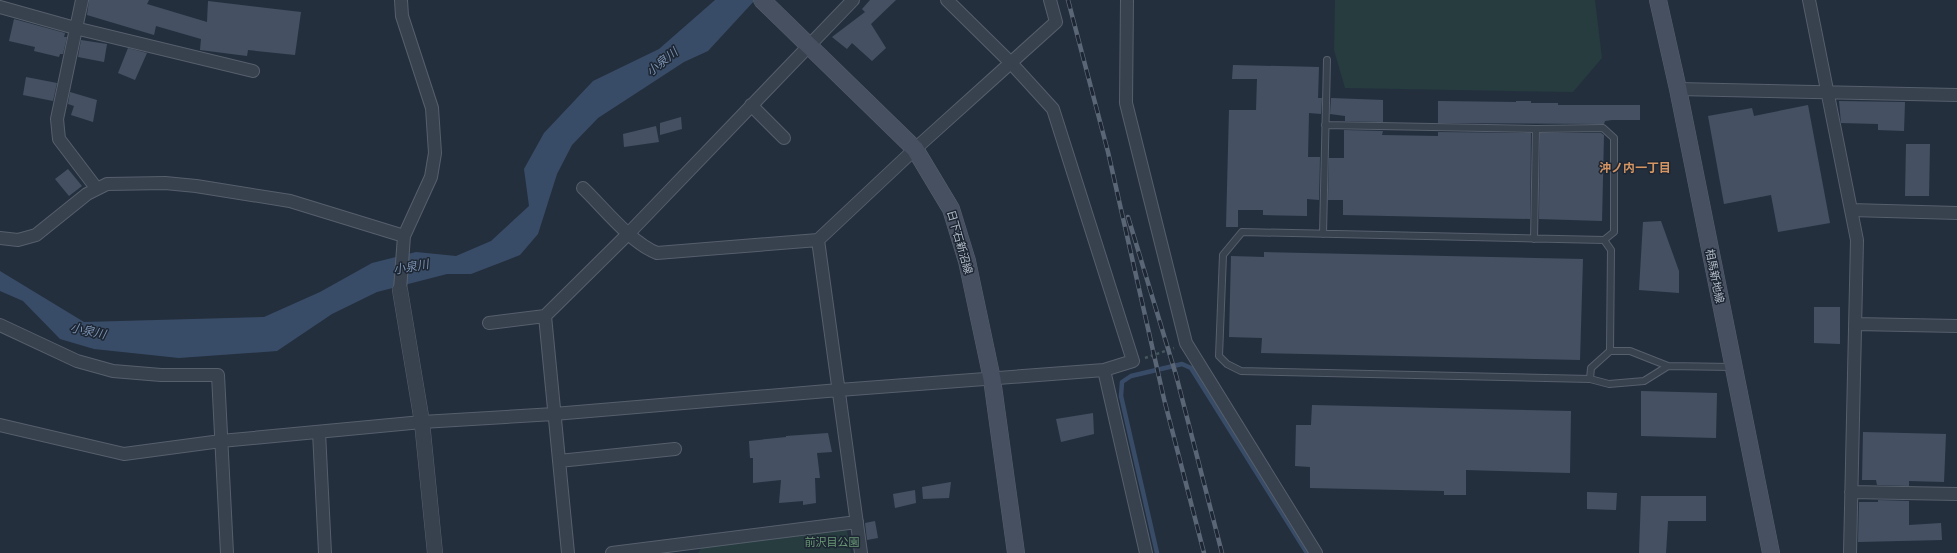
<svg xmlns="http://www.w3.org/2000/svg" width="1957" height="553" font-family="'Varela Round','Noto Sans JP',sans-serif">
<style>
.green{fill:#263c3f}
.water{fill:#394c67}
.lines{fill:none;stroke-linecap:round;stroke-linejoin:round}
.stream{stroke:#394c67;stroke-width:4.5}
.building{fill:#455162}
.service-casing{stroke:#565f6c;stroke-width:8}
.minor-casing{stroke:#565f6c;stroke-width:14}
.tertiary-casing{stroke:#565f6c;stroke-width:16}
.secondary-casing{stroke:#565f6c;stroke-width:18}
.path{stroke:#44595c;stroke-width:2.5;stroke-dasharray:3 3;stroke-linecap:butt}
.service{stroke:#38414e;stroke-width:6}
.minor{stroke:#38414e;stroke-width:12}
.tertiary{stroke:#38414e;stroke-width:15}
.secondary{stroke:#465061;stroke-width:17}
.rail-casing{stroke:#5a6575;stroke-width:4.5}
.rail{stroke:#1d2633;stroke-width:3;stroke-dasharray:9;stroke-linecap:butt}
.labels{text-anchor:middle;stroke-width:3;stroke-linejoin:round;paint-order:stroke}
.street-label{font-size:11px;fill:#b4bcc9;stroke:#1d2633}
.park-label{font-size:11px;fill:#6b9a76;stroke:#1d2633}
.water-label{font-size:12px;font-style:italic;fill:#7c92b1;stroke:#1d2633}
.neighbourhood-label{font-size:12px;font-weight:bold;fill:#d59563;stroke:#1d2633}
</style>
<rect width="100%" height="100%" fill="#242f3e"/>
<path class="green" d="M1335,0H1595L1602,58L1573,92L1345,88L1334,50Z
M840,529L847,531L851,553H698L702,547Z"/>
<path class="water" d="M715,0H755L708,51L684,62L598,118L572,145L557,174L538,234L520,255L471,274H447L377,292L332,314L277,351L179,358L94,349L60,339L23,301L0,291V271L84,322L264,317L320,292L372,263L416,252L456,256L491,241L529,206L524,169L544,133L593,81L659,49Z"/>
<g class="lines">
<path class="stream" d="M1157,553L1121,396L1122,382L1131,376L1182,364L1191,368L1307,553"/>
</g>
<path class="building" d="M89,0H149L147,4L207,22L208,1L301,12L295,55L248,50L247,56L200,50L201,39L156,26L154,35L87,15Z
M870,0H896L871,24L886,48L872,61L852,43L847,49L832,37L865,12L862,9Z
M14,19L65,33L64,37H67L63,54H60L59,57L34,51L35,47L9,41Z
M81,40L107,44L104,62L78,57Z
M128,48L147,53L135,80L118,73Z
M1233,65L1319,67L1318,98H1322L1321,114L1309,113L1308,157H1320L1319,200L1307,199V216L1263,215V210H1238V227H1226L1229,110H1256L1257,79H1232Z
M26,77L57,83L53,101L23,95Z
M70,92L97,100L93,122L71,115L74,106L68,104Z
M1331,98L1383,100V122L1345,121V116L1330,114Z
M1438,101L1516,102V101H1531V103H1558V105H1640V120H1612L1605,121L1604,124L1438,123Z
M1839,101L1905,102L1904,131L1878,130V124L1841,123Z
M1808,105L1830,223L1778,232L1771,195L1724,204L1708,116L1752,108L1754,116Z
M681,117L682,129L660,135V123Z
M656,126L659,142L624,147L623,134Z
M1344,130L1383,131L1382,135L1438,136V132L1531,133L1530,219L1343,215V200H1328L1329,158H1344Z
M1540,133H1601L1604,135L1602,221L1539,219Z
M1906,144H1930L1929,196H1905Z
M68,169L82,186L69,196L55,179Z
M1661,221L1679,271V293L1639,290L1643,222Z
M1264,252L1583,259L1580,360L1261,353L1262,338L1229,337L1231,256L1264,257Z
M1814,307H1840V344L1814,343Z
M1641,391L1717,393L1716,438L1641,436Z
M1312,405L1571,411L1570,473L1466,470V495H1444V491L1310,488V467L1295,466L1296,425H1311Z
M1093,413L1094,434L1061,442L1056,419Z
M1863,432L1946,434L1944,482L1909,481V486L1877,485L1876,480H1862Z
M828,433L832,452L817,453L820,478H815L816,503L803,505V501L779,503L781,480L753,483V458H750L749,441L786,437V436Z
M951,482L949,498L923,499L922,487Z
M915,490L916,503L895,508L893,494Z
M1587,492L1617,493L1616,510L1587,509Z
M1641,496H1706V521H1668L1666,553H1639Z
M1878,500L1909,501V525L1941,523L1942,540L1858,542L1859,502H1878Z
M875,521L878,538L867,540L865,523Z"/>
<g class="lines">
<defs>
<path id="service" d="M1325,125L1536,129L1603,128L1614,138V232L1604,240
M1323,234L1327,60
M1534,239L1536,129
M1610,351H1630L1668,366L1644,381L1609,384L1590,379L1591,368Z
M1668,366L1732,367
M1590,379L1241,371L1227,364L1219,356L1223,255L1242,232L1604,240L1611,250L1610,351"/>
<path id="minor" d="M82,0L57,119L59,139L97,189
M401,0L402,16L432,108L435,153L431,177L404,236
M947,0L1011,63L1053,109L1133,361L1104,370
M1127,0L1126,103L1186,343L1316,553
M1809,0L1857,240L1850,553
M0,7L75,28L253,71
M1678,89L1957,95
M751,105L784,138
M583,188C604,208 630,242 657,253L818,240
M1851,210L1957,213
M0,238L18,240L36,235L87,194L107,184L165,183L196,186L290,201L404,236L400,290
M489,323L545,316
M1855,324L1957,326
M0,325L77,361L113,371L161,375H218L227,553
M0,425L124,454L221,441L422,422L554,414L839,390L1104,370L1146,553
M319,432L325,553
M559,461L675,449
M1851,492L1957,494
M568,553L545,316L629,233L853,0
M612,553L857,522
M861,553L818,240L915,149L1056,22L1050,0"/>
<path id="tertiary" d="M400,290L422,422L435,553"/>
<path id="secondary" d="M762,0L915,149L951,209L967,261L992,379L1016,553
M1658,0L1678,89L1771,553"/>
</defs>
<use href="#service" class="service-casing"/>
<use href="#minor" class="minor-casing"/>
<use href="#tertiary" class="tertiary-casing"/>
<use href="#secondary" class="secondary-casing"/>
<path class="path" d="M1145,358L1174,348"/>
<use href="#service" class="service"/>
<use href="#minor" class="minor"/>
<use href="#tertiary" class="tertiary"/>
<use href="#secondary" class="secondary"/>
<defs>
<path id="rail" d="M1068,0L1108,152L1164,399L1204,553
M1128,217L1176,375L1222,553"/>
</defs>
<use href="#rail" class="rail-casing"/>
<use href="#rail" class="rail"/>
</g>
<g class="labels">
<g class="street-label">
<text transform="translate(960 242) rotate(74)" y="4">日下石新沼線</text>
<text transform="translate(1715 276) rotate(79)" y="4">相馬新地線</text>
</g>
<g class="park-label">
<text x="832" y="546">前沢目公園</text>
</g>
<g class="water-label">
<text transform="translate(662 62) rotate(-39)" y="4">小泉川</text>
<text transform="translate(411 267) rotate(-10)" y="4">小泉川</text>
<text transform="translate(88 331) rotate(12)" y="4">小泉川</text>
</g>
<g class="neighbourhood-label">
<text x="1635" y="172">沖ノ内一丁目</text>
</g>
</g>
</svg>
